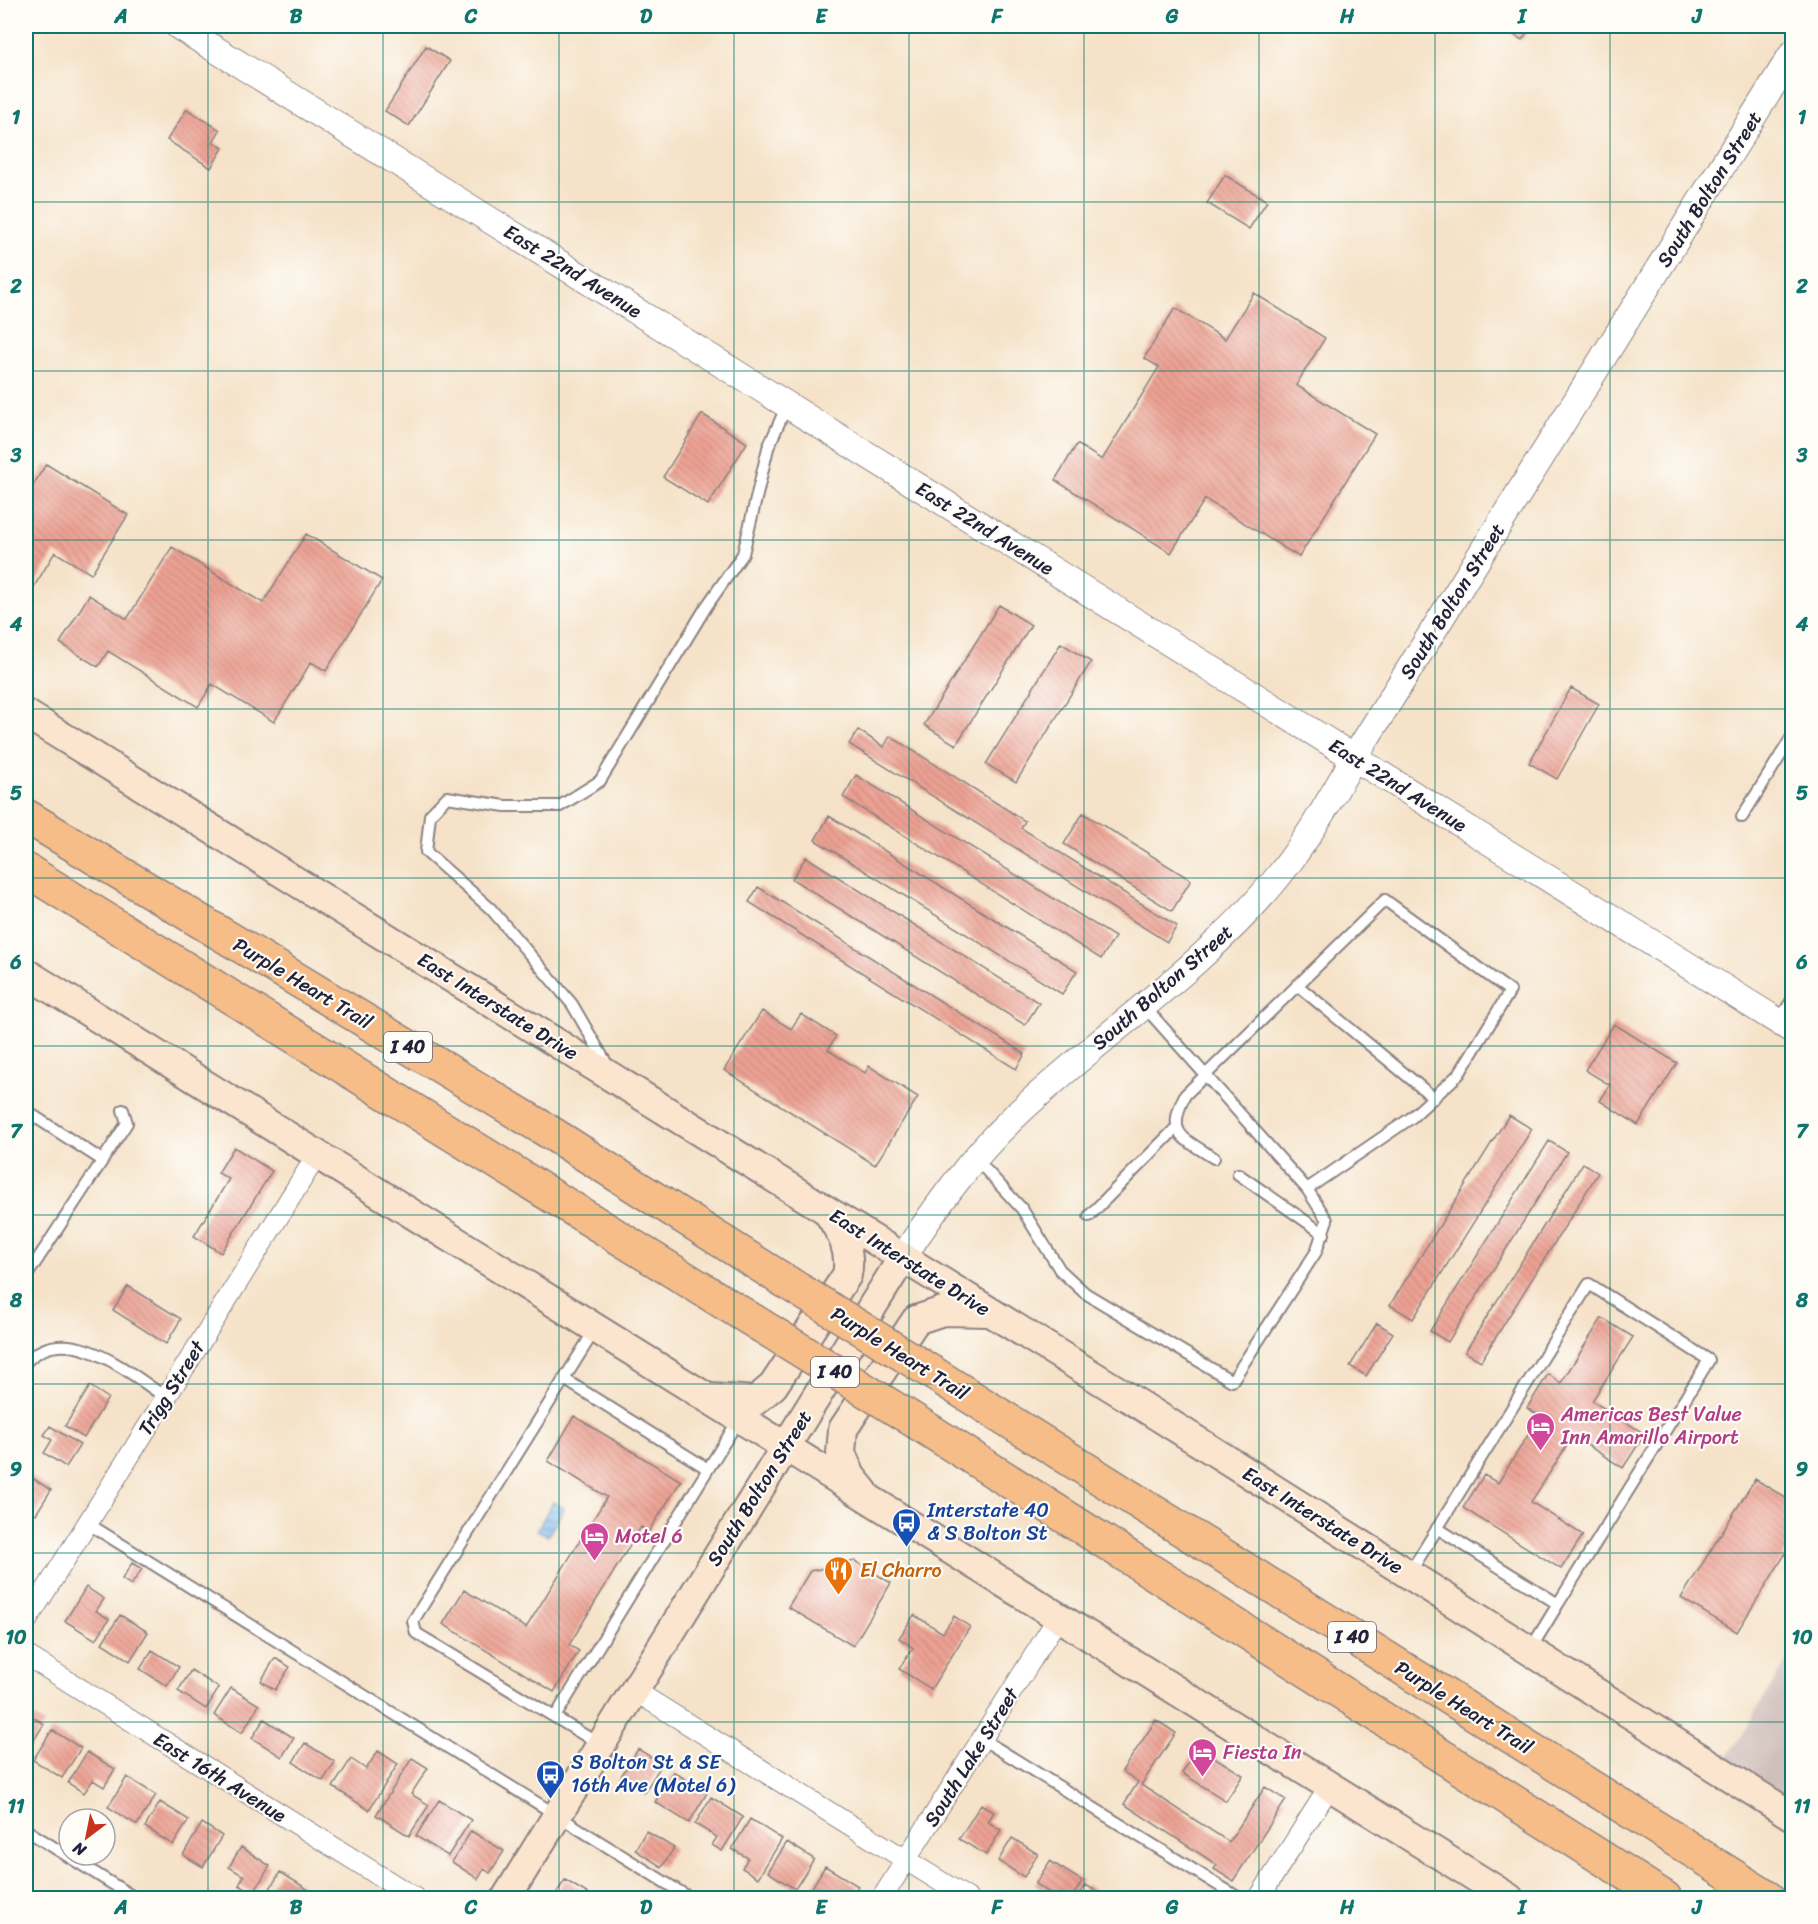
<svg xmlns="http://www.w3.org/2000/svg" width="1818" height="1924" font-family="Sriracha,sans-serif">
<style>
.industrial{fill:#d0c0bc}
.water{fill:url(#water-rules);stroke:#4e6e94;stroke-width:1.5}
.building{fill:url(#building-back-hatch)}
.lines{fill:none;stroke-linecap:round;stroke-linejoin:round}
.service-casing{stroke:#8c8282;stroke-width:14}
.minor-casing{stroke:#8c8282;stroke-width:22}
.tertiary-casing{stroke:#8c8282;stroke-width:28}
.secondary-casing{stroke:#8c8282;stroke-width:32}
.motorway-casing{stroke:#8c8282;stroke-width:36}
.service{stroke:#fff;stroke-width:10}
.minor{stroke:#fff;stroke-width:20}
.tertiary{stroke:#fff;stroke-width:26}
.secondary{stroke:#fce5cf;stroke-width:28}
.motorway{stroke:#f7bd88;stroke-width:33}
.motorway-bridge-casing{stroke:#8c8282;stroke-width:36;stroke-linecap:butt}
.motorway-bridge{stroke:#f7bd88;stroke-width:33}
.grid{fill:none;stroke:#0f766e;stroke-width:1.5;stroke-opacity:0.55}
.labels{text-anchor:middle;stroke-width:4.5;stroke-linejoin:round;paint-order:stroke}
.shield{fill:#fdfcf7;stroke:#646373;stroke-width:1.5}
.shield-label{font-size:18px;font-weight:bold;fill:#22223b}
.street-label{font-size:20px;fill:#22223b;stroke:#fdfcf7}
.hotel-label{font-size:20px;fill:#b23c85;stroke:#fdfcf7;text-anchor:start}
.transit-label{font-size:20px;fill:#164399;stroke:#fdfcf7;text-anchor:start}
.food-label{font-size:20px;fill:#c56008;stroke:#fdfcf7;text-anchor:start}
.neatline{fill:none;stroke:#0f766e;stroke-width:2}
.grid-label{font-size:20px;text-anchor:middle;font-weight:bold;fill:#0f766e}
</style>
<defs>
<pattern id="water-rules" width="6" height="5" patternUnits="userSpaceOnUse" patternTransform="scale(1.5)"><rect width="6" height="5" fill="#79b9ed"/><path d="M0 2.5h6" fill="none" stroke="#6396c1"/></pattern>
<pattern id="building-back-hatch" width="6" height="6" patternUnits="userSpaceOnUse" patternTransform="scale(1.5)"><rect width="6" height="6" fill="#eca193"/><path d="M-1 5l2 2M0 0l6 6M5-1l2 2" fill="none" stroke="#ca8a80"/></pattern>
</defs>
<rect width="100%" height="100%" fill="#fdfcf7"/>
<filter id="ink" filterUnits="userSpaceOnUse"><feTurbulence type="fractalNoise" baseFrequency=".0167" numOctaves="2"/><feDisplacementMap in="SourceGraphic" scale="12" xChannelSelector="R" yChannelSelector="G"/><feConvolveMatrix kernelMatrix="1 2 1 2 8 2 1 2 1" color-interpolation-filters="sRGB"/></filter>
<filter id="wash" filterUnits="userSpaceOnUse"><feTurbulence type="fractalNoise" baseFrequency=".008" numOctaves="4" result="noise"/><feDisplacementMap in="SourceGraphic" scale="24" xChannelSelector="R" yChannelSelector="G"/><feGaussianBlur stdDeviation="1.35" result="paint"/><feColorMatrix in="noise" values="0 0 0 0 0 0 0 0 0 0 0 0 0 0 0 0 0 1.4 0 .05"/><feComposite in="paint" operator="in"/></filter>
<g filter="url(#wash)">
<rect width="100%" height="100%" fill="#f5e2c8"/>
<path class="industrial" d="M1792,1653V1807L1724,1763Z"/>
<path class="water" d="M553,1502L564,1508L548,1536L537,1530Z"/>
<g id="blocks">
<path class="building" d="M1499,26H1531L1522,40Z
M426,46L450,61L409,126L385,111Z
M187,109L220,130L213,142L223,148L211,168L167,140Z
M1225,175L1267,201L1249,229L1207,203Z
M1254,293L1325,338L1296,385L1375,434L1299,557L1205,499L1171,553L1055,480L1077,444L1102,460L1159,367L1144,358L1175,308L1225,339Z
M702,414L747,443L708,505L663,477Z
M46,464L128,515L91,574L55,552L26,600V497Z
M306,534L382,580L326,671L311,662L274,722L212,684L198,707L108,651L98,667L60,643L89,595L127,619L172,547L263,603Z
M999,605L1031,625L956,745L924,725Z
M1061,643L1091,662L1016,782L986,764Z
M1571,688L1599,704L1557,779L1529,763Z
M858,730L884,747L890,736L1025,821L1021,828L1177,926L1167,942L849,744Z
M856,775L1115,937L1101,959L843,797Z
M1083,813L1191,880L1172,911L1064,844Z
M829,816L1077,971L1062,994L815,840Z
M806,857L1039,1003L1025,1025L792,879Z
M758,887L1025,1054L1016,1069L749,902Z
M762,1011L791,1029L801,1014L836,1036L828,1050L865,1073L869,1066L918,1097L875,1165L724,1070Z
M1614,1024L1677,1063L1638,1125L1600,1101L1610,1085L1585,1070Z
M1509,1115L1532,1129L1413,1319L1390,1305Z
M1549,1141L1567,1152L1448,1342L1430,1331Z
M234,1147L272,1171L221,1253L194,1236L229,1179L218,1173Z
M1583,1163L1598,1173L1481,1361L1465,1352Z
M128,1286L181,1319L166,1344L113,1310Z
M1602,1318L1633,1337L1592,1401L1645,1434L1623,1468L1573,1436L1531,1502L1583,1535L1561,1569L1463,1508L1484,1475L1498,1483L1540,1416L1527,1408L1548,1374L1561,1383Z
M1377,1323L1393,1333L1366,1376L1350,1366Z
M90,1386L108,1398L84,1438L65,1426Z
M574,1416L681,1481L649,1531L641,1527L569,1645L579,1651L554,1692L443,1624L464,1590L526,1628L607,1497L548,1461Z
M50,1426L80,1445L66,1467L44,1453L52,1440L44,1435Z
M26,1474L51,1490L36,1514L26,1507Z
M1755,1479L1792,1502V1543L1737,1632L1681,1598Z
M855,1561L891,1583L853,1646L788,1607L810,1571L825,1568L826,1572L844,1569L843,1563Z
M132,1563L142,1569L131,1585L122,1579Z
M86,1587L104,1599L96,1611L109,1619L96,1640L65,1621Z
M120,1615L148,1632L130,1661L102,1643Z
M914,1615L943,1633L954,1616L970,1627L931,1689L899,1669L913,1648L899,1638Z
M152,1650L179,1667L167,1686L140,1669Z
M275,1658L290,1667L275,1690L261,1681Z
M191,1670L219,1688L206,1709L178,1691Z
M231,1688L259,1705L242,1733L214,1715Z
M26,1713L44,1724L26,1753Z
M264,1719L294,1738L282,1757L252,1738Z
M1156,1720L1176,1733L1141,1785L1229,1842L1265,1787L1286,1800L1233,1881L1214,1869L1217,1865L1124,1804L1138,1782L1122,1771Z
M52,1730L81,1748L62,1778L33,1760Z
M305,1743L335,1762L323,1781L293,1762Z
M1198,1747L1243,1775L1226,1801L1182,1773Z
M638,1749L662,1764L644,1793L620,1778Z
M378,1751L398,1764L369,1810L333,1787L351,1759L366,1769Z
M87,1752L115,1769L104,1787L93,1780L84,1793L68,1783Z
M412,1758L428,1768L411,1794L429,1805L409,1836L376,1815Z
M674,1772L707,1793L689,1823L655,1802Z
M127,1777L156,1795L137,1825L108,1807Z
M711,1797L743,1817L722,1851L712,1845L717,1837L695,1824Z
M439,1800L471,1820L448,1856L416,1836Z
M160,1802L189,1820L173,1845L145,1827Z
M981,1804L994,1812L988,1822L1001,1830L986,1855L959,1839Z
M750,1819L782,1839L758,1878L742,1868L748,1858L732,1849Z
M202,1823L222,1836L203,1867L183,1855Z
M471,1831L504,1851L490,1873L484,1869L478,1879L452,1862Z
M646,1831L674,1848L662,1867L635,1850Z
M1012,1838L1038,1854L1024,1877L998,1861Z
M787,1842L814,1859L795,1889L768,1872Z
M241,1847L270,1866L253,1893L239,1885L244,1876L229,1867Z
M1050,1861L1082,1881L1072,1898H1058L1035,1884Z
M825,1866L858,1886L850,1898H816L808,1894Z
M280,1872L312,1892L307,1898H279L268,1892Z
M565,1880L590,1895L587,1898H553Z
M1086,1885L1107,1898H1078Z"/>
</g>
</g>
<g filter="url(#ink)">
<use href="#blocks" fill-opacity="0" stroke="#8c8282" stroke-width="1.5"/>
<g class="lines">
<defs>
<path id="service" d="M1742,817L1792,737
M1297,985L1434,1098
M1779,1021L1792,1000
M608,1066L572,1004L491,909L426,852L430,815L447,797L505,806H560L600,781L706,607L743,554L768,448L787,405
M26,1111L102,1160
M975,1158L1022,1209L1060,1270L1085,1293L1232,1381L1316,1252L1327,1220L1307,1189L1143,1005
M1214,1158C1181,1137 1166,1134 1185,1095L1385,900L1510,991L1459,1074L1411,1118L1307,1189
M1238,1174L1324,1234
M1089,1216L1176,1128
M26,1277L127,1123L123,1110
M596,1328L413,1621L416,1633L599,1744
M26,1362C67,1319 128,1372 165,1397
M564,1379L708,1469
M87,1523L690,1898
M1409,1574L1589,1284L1709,1360L1558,1604L1437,1528
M1530,1650L1558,1604
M555,1717L739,1419
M982,1739L1239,1898
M26,1830L135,1898"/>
<path id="minor" d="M26,1622L317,1155
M26,1655L415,1898
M635,1691L967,1898
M882,1898L1059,1616
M1259,1898L1330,1786"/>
<path id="tertiary" d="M178,26L1792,1030
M903,1257C936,1207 970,1159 1013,1118C1097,1038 1197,973 1272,884C1305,845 1329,801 1354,758L1792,54"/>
<path id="secondary" d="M26,714L1126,1396L1792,1816
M26,973L1509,1898
M711,1398L755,1401L773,1386L847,1275C852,1250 841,1232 827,1211
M864,1492L851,1476L841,1453L843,1429L916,1320L943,1311L988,1312
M506,1898L903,1257"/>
<path id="motorway" d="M26,816L551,1133L788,1283
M26,870L760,1325
M936,1375L1768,1898
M910,1418L1665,1898"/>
</defs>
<use href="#service" class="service-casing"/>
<use href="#minor" class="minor-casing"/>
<use href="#tertiary" class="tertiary-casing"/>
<use href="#secondary" class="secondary-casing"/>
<use href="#motorway" class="motorway-casing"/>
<use href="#service" class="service"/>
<use href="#minor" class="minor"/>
<use href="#tertiary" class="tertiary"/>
<use href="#secondary" class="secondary"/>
<use href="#motorway" class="motorway"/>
<defs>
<path id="motorway-bridge" d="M788,1283L936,1375
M760,1325L910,1418"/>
</defs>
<use href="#motorway-bridge" class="motorway-bridge-casing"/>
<use href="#motorway-bridge" class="motorway-bridge"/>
</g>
</g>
<path class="grid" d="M208,26V1898M383,26V1898M559,26V1898M734,26V1898M909,26V1898M1084,26V1898M1259,26V1898M1435,26V1898M1610,26V1898M26,202H1792M26,371H1792M26,540H1792M26,709H1792M26,878H1792M26,1046H1792M26,1215H1792M26,1384H1792M26,1553H1792M26,1722H1792"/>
<defs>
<symbol id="hotel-pin" viewBox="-11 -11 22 30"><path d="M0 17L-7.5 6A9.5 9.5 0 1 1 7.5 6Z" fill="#d1479c" stroke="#fdfcf7"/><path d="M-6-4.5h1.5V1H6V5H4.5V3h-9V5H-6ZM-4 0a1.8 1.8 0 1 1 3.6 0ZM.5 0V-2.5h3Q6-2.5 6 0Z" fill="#fff"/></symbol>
<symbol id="bus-pin" viewBox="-11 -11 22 30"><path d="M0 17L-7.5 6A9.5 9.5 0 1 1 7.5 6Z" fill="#1a4fb4" stroke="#fdfcf7"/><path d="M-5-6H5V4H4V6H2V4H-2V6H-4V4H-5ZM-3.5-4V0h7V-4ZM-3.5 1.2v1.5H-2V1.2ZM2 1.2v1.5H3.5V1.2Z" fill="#fff"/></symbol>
<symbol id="restaurant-pin" viewBox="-11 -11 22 30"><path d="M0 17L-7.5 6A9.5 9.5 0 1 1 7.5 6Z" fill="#e8710a" stroke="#fdfcf7"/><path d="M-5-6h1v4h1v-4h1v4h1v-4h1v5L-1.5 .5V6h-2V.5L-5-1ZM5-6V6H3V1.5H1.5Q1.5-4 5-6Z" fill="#fff"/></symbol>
</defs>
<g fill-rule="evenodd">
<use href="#hotel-pin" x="1524" y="1410" width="33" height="45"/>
<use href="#bus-pin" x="890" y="1506" width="33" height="45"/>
<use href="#hotel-pin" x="578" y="1520" width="33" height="45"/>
<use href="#restaurant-pin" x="822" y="1554" width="33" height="45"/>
<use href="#hotel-pin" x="1186" y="1736" width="33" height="45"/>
<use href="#bus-pin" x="534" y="1758" width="33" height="45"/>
</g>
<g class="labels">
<g class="shield">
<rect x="384" y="1032" width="48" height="30" rx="4.5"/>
<rect x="811" y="1357" width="48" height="30" rx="4.5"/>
<rect x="1328" y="1622" width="48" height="30" rx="4.5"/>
</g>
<g class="shield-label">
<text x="408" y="1053">I 40</text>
<text x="835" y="1378">I 40</text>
<text x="1352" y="1643">I 40</text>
</g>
<g class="street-label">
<text transform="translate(1709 189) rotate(-58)" y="7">South Bolton Street</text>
<text transform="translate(573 271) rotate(32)" y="7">East 22nd Avenue</text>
<text transform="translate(985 528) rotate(32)" y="7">East 22nd Avenue</text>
<text transform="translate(1452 601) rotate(-58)" y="7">South Bolton Street</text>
<text transform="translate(1398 785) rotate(32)" y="7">East 22nd Avenue</text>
<text transform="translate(303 983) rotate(31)" y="7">Purple Heart Trail</text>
<text transform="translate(1162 987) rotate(-41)" y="7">South Bolton Street</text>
<text transform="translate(498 1006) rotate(32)" y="7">East Interstate Drive</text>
<text transform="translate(910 1262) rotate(32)" y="7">East Interstate Drive</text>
<text transform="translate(900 1353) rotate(32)" y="7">Purple Heart Trail</text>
<text transform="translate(171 1388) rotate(-58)" y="7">Trigg Street</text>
<text transform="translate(759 1488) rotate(-58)" y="7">South Bolton Street</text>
<text transform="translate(1323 1520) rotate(32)" y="7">East Interstate Drive</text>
<text transform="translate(1464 1707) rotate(32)" y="7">Purple Heart Trail</text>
<text transform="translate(971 1757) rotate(-58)" y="7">South Lake Street</text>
<text transform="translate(220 1777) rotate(32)" y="7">East 16th Avenue</text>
</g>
<g class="hotel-label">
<text x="1561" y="1421">Americas Best Value<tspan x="1561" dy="23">Inn Amarillo Airport</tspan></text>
<text x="615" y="1543">Motel 6</text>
<text x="1223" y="1759">Fiesta In</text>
</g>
<g class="transit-label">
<text x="927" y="1517">Interstate 40<tspan x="927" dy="23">&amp; S Bolton St</tspan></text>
<text x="571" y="1769">S Bolton St &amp; SE<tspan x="571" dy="23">16th Ave (Motel 6)</tspan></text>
</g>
<g class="food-label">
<text x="860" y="1577">El Charro</text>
</g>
</g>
<rect width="1818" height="1924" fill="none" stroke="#fdfcf7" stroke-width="66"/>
<g transform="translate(87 1837) rotate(212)"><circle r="28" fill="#fdfcf7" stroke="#a5a5ac" stroke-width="1.5"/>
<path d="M0-4.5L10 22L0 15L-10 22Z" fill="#c8321e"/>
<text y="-9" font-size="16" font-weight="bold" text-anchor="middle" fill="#22223b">N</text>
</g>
<rect x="33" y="33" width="1752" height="1858" class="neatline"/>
<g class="grid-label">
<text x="121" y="23">A</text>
<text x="296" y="23">B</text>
<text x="471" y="23">C</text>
<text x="646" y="23">D</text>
<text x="821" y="23">E</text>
<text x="997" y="23">F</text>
<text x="1172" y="23">G</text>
<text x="1347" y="23">H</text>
<text x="1522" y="23">I</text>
<text x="1697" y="23">J</text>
<text x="16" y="124">1</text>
<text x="1802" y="124">1</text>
<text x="16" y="293">2</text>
<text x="1802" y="293">2</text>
<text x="16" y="462">3</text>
<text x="1802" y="462">3</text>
<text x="16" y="631">4</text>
<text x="1802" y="631">4</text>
<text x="16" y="800">5</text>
<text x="1802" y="800">5</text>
<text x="16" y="969">6</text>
<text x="1802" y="969">6</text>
<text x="16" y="1138">7</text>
<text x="1802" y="1138">7</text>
<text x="16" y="1307">8</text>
<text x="1802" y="1307">8</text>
<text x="16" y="1476">9</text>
<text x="1802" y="1476">9</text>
<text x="16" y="1644">10</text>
<text x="1802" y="1644">10</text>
<text x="16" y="1813">11</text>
<text x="1802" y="1813">11</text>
<text x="121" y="1914">A</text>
<text x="296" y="1914">B</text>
<text x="471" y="1914">C</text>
<text x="646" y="1914">D</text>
<text x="821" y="1914">E</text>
<text x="997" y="1914">F</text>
<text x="1172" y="1914">G</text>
<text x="1347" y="1914">H</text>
<text x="1522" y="1914">I</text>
<text x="1697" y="1914">J</text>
</g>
</svg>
